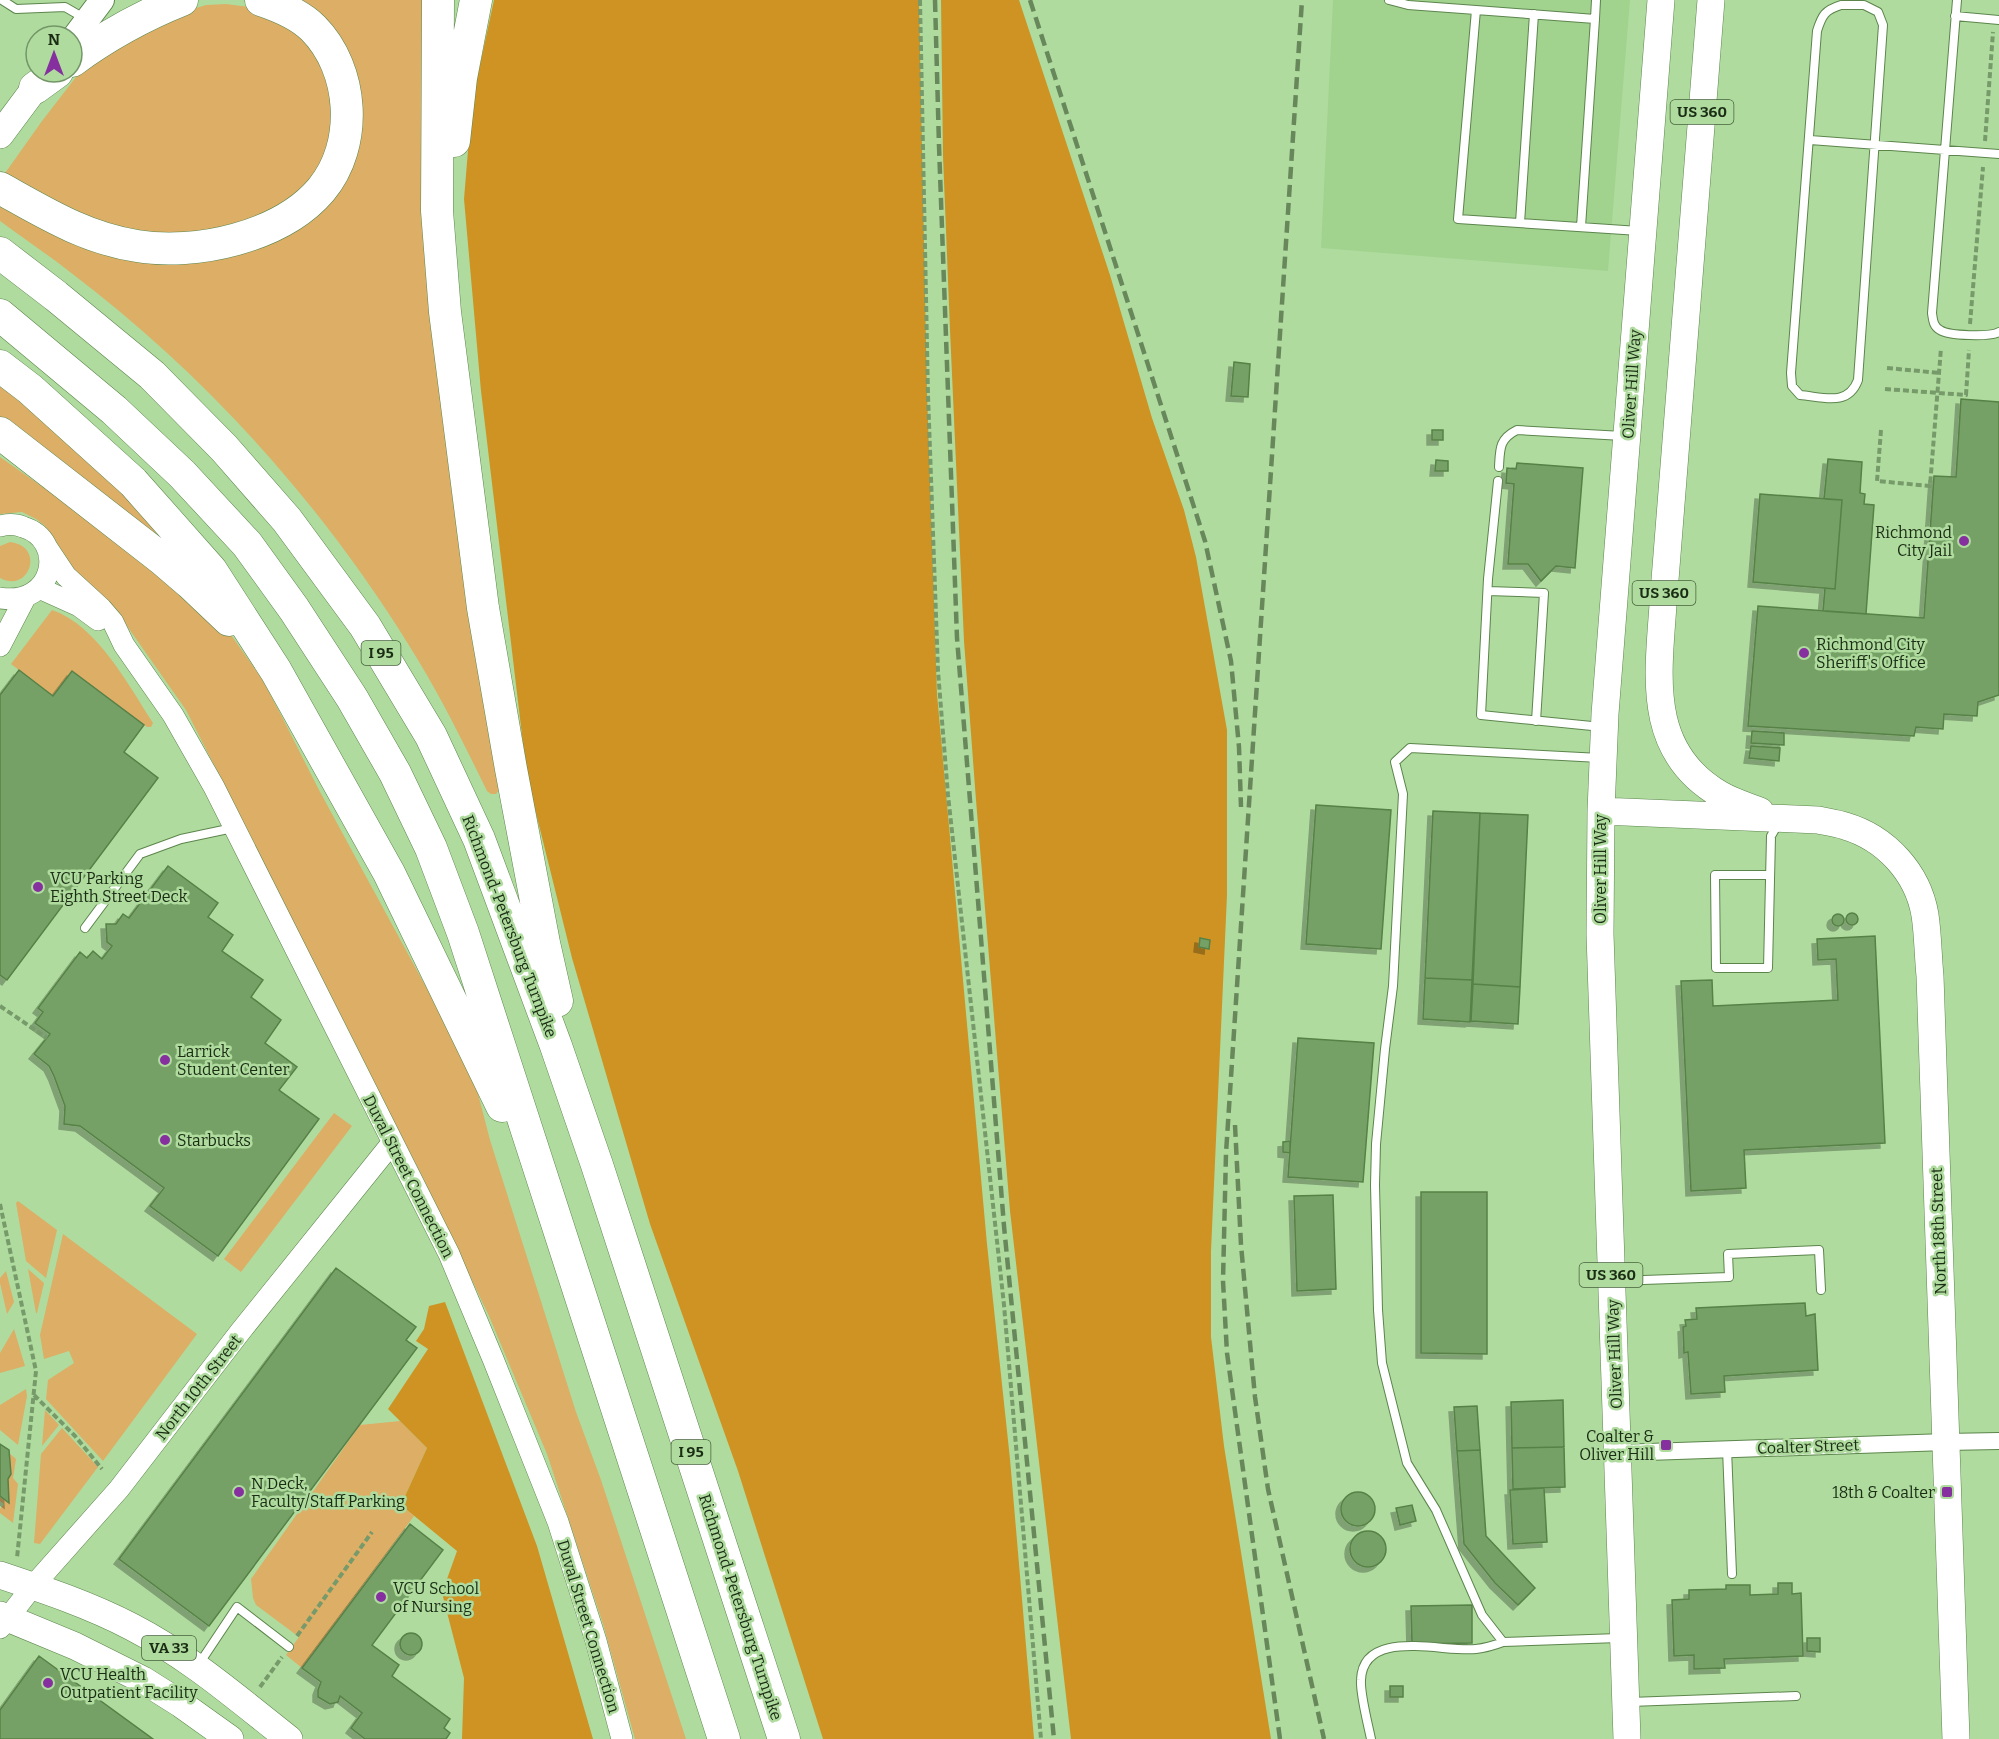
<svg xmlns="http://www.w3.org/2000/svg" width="1999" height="1739" font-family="Bitter,serif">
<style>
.built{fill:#a1d38f}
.green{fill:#dcae66}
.forest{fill:#ce9323}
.building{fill:#76a166;stroke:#578147;stroke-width:1.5;filter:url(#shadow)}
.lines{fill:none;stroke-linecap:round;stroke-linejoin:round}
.service-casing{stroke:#5c854c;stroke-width:10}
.minor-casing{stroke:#5c854c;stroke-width:18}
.tertiary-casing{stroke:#5c854c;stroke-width:22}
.secondary-casing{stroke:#5c854c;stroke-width:26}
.primary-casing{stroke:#5c854c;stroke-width:28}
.motorway-casing{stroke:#5c854c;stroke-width:33}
.path{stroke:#779a6a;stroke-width:4;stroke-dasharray:6 3;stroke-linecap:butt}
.service{stroke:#fff;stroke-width:8}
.minor{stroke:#fff;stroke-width:16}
.tertiary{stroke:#fff;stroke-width:21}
.secondary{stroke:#fff;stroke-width:24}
.primary{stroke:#fff;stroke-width:27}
.motorway{stroke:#fff;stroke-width:32}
.rail{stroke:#68885c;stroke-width:4.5;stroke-dasharray:12 6;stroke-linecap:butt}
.poi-dot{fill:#85309e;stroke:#afdc9e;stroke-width:2}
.labels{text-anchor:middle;stroke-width:5;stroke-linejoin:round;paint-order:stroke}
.shield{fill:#afdc9e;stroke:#47613d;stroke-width:1.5}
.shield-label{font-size:15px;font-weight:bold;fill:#1a2c14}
.street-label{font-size:16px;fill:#1a2c14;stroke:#afdc9e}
.poi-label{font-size:16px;fill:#1a2c14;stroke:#afdc9e;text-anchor:start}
</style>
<defs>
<filter id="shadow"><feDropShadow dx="-5" dy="5" stdDeviation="0" flood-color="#0004"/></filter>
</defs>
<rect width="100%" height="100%" fill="#afdc9e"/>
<path class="built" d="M1333,0H1630L1608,271L1321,248Z"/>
<path class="green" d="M292,0H429L499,790L496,794H491L487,791C463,742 439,693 410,647C322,504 204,373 70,272C47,254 23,238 0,221V199L52,230L259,241L354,125Z
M226,4L249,7L294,27L314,49L327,73L335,118L326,157L304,190L254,221L178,237L94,224L3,176L42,121L76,77L99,59L173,15L206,5Z
M0,377L78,443L214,589L0,424Z
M0,457L84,516L229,632L262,679L281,715L319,790L445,1022L476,1086L490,1140L576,1412L601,1480L686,1739H635L603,1624L547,1454L489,1316L423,1178L360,1058L265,865L186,710L120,616L74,572L44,525L36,519L22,512L0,514Z
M10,542C46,546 29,594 0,578V546Z
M52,610C97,625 129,686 153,723L151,727H147L72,671L53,696L11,664Z
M334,1113L352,1126L241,1272L224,1259Z
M18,1201L57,1230L46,1278L26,1261L16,1203Z
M63,1234L197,1334L103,1461L46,1399L48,1380L74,1363L69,1351L44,1359L40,1335Z
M28,1269L44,1283L37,1313H36Z
M6,1271L14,1302L7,1314L0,1283V1278Z
M14,1329L25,1366L0,1373V1353Z
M26,1389L27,1396L18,1445L0,1430V1405Z
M45,1410L59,1425L42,1446Z
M400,1421L427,1448L401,1505L414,1516L302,1668L286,1655L299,1637L256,1605L253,1598L251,1579L360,1425Z
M62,1428L98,1467L40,1544L34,1543L41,1454Z
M9,1453L16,1459L13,1478L18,1484L13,1523L0,1513V1509L4,1504L0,1501V1496L8,1502V1479L11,1474Z"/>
<path class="forest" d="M494,0H919L927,392L937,694L987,1244L1010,1459L1034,1739H823L738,1471L650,1224L572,958L527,777L481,391L464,199L472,102Z
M941,0H1019L1110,275L1152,418L1184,510L1196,557L1227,730V895L1211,1251V1337L1224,1446L1271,1739H1071L1010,1211L976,800L964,641L950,330L943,156Z
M445,1302L537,1546L593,1739H462L464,1678L442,1593L457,1551L401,1505L427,1448L388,1409L428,1349L416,1341L424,1329L429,1306Z"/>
<path class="building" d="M1234,362L1250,364L1248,397L1231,396Z
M1961,399L1999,402V695L1978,702L1977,716L1944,714L1943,729L1916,727L1914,736L1748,726L1758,606L1924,618L1934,476L1956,477Z
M1432,430H1443V440H1432Z
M1828,459L1862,462L1860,493L1865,494L1864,504L1874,505L1866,614L1823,611L1825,588L1835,589L1842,500L1824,499Z
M1436,460L1448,461V471H1435Z
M1517,463L1583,468L1575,568L1556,566L1541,581L1528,564H1508L1514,484L1506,483L1507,468L1516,469Z
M1760,494L1842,500L1835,589L1753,582Z
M19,670L53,696L72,671L144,725L124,752L158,778L7,980L0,975V695Z
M1752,731L1784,733V745L1751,743Z
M1751,746L1780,748L1779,761L1749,758Z
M1316,805L1391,810L1381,949L1306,944Z
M1433,811L1480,813L1472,980L1425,978Z
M1480,813L1528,815L1520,987L1473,984Z
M168,866L218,903L208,917L233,935L222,951L263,980L251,997L281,1020L265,1043L297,1067L279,1090L319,1119L218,1256L150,1206L164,1188L80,1126L64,1124L65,1106L54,1076L49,1066L34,1054L50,1034L35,1023L43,1012L38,1008L80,952L87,958L93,951L102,959L112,946L107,942L106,924H116L123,914L129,918Z
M1846 919a6 6 0 1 1 12 0a6 6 0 1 1-12 0Z
M1832 920a6 6 0 1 1 12 0a6 6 0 1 1-12 0Z
M1875,936L1885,1143L1744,1150L1746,1188L1691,1191L1681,981L1712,980L1713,1006L1838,1000L1836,959L1818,960L1817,939Z
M1200,938L1210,940L1209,949L1199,947Z
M1425,978L1472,980L1470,1022L1423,1019Z
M1473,984L1520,987L1518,1024L1471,1021Z
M1298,1038L1374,1043L1363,1182L1288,1177Z
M1290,1141V1153L1283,1152V1142Z
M1421,1192H1487V1354L1421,1353Z
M1333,1195L1336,1289L1297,1291L1294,1196Z
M336,1268L416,1327L406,1340L417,1348L209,1626L119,1559Z
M1805,1303L1806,1316L1815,1314L1818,1370L1724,1376L1725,1392L1691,1394L1688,1352L1684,1353L1683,1327L1686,1326L1685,1320L1697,1319L1696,1308Z
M1563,1400L1564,1447L1512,1448L1511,1402Z
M1477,1406L1480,1450L1457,1451L1454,1407Z
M0,1444L9,1450L11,1474L8,1479L9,1503L0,1496Z
M1564,1447L1565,1487L1513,1489L1512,1448Z
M1480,1450L1486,1536L1535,1588L1518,1605L1495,1583L1464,1544L1457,1451Z
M1544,1488L1547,1542L1513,1544L1510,1490Z
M1341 1509a17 17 0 1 1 34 0a17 17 0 1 1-34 0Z
M1412,1505L1416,1521L1400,1525L1396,1508Z
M410,1524L443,1550L372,1645L399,1665L392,1676L450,1719L444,1728L450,1733L446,1739H365L351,1728L362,1713L340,1696L338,1702L330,1704L318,1697V1690L321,1682L302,1668Z
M1350 1549a18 18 0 1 1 36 0a18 18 0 1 1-36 0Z
M1778,1583H1792V1594L1801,1593L1803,1656L1724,1659L1725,1668L1694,1669V1655L1674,1656L1672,1600L1689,1599V1590L1726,1589V1585H1750V1595L1778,1594Z
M1472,1605V1643L1412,1644L1411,1606Z
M400 1644a11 11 0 1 1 22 0a11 11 0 1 1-22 0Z
M1807,1638H1820V1652L1807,1651Z
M39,1656L153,1739H0V1710Z
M1390,1686H1403V1697H1390Z"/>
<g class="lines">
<defs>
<path id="service" d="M2,0L16,9L65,7L84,18
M1389,0L1408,5L1476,10L1458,219L1639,231
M1957,0L1932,313C1933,320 1933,326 1940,330C1949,336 1990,337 1999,332
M1841,5H1864L1878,12L1883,25L1858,380C1848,407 1823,397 1800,395L1792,386L1791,373L1817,31C1822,15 1825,10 1841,5Z
M1476,10L1595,19L1596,0
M1955,16L1999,20
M1810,140L1999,154
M1520,223L1534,14
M1581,227L1595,19
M1499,467C1500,449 1499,439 1517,430L1623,436
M1498,481L1488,579L1481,715L1602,727
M1488,591L1544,593L1536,721
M1600,758L1410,748L1395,762L1403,794L1393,986L1385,1049L1376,1144L1375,1185L1378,1310L1382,1363L1407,1463L1436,1510L1482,1615L1503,1642L1619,1638
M1770,875H1715L1716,968H1768L1771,836L1778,824
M85,928L140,854L181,839L233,828
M1615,1281L1729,1277L1728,1254L1819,1250L1821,1290
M1727,1449L1732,1574
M199,1664L237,1607L289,1647
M1630,1702L1796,1696
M1371,1739C1368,1724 1360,1694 1361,1680C1363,1627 1444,1653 1476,1649C1485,1648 1495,1645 1503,1642"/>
<path id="minor" d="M1618,1453L1946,1442L1999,1441"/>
<path id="tertiary" d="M0,526C8,524 16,524 23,527C67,540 55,607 0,598
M46,546L66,576L101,608L113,622L124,645L173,715L214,787L449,1254L493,1359L558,1522L596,1641L622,1739
M39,588L79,606L98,620
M0,646L25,598
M0,1628L33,1586L119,1489L240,1332L392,1143"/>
<path id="secondary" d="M72,40L102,0"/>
<path id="primary" d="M1711,0L1663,605C1658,677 1646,752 1721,795C1733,802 1747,806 1760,811
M0,135L35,88
M1601,811L1818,820C1827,822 1836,823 1845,826C1886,838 1918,873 1925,915C1928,935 1928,956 1930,976L1956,1739
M0,1575C45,1590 90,1605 132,1627C190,1657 238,1699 289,1739
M0,1615L75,1646L143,1680L181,1704L230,1739
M1627,1739L1600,934L1601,811L1605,714L1661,0"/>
<path id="motorway" d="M438,0L437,211L445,312L483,608L511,769L544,943L557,1001
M72,61C106,36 142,16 182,0
M35,88L57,72
M454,141L461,78L476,0
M0,188C45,213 85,238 137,246C195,256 281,237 321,190C359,145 354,69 313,28C299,14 279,6 261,0
M0,253L56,296L152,375L224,448L287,520L365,626L431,736L479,839L556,1046L597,1165L784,1739
M0,315L114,410L182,474L247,544L294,609L352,698L395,773L431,848L463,933L724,1739
M0,366L30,389L133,482L211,570L276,671L389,873L502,1106
M0,433L162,559L190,583L229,620"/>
</defs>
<use href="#service" class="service-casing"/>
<use href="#minor" class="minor-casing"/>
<use href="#tertiary" class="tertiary-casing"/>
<use href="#secondary" class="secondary-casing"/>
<use href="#primary" class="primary-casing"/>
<use href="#motorway" class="motorway-casing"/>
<path class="path" d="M920,0L928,395L938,671L948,795L1004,1305L1041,1739
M1985,141L1993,32
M1970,324L1983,167
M1887,368L1940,373
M1885,389L1966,395L1969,350
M1881,430L1877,481L1930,486L1941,348
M0,1006L47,1038
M0,1204L36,1371L17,1558
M34,1395L75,1436L102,1469
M297,1636L372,1532
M260,1687L282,1657"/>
<use href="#service" class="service"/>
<use href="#minor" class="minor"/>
<use href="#tertiary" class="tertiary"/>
<use href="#secondary" class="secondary"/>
<use href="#primary" class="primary"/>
<use href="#motorway" class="motorway"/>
<path class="rail" d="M935,0L939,146L957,638L1004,1226L1054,1739
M1030,0L1205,541L1231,661L1239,747L1241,807
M1235,1125L1241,1245L1255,1397L1268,1489L1324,1739
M1280,1739L1227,1353L1223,1281L1226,1153L1302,0"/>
</g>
<g class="poi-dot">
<circle cx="1964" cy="541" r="6"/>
<circle cx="1804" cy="653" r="6"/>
<circle cx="38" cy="887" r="6"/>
<circle cx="165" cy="1060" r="6"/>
<circle cx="165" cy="1140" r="6"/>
<rect x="1660" y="1439" width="12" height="12" rx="3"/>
<circle cx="239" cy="1492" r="6"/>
<rect x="1941" y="1486" width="12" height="12" rx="3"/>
<circle cx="381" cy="1597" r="6"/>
<circle cx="48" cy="1683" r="6"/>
</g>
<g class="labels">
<g class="shield">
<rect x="1670.5" y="100" width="63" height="24" rx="4.5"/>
<rect x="1632.5" y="581" width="63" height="24" rx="4.5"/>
<rect x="361.5" y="641" width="39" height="24" rx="4.5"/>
<rect x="1579.5" y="1263" width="63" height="24" rx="4.5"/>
<rect x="671.5" y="1440" width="39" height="24" rx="4.5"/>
<rect x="142" y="1636" width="54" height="24" rx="4.5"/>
</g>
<g class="shield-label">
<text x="1702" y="117">US 360</text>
<text x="1664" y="598">US 360</text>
<text x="381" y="658">I 95</text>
<text x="1611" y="1280">US 360</text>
<text x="691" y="1457">I 95</text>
<text x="169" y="1653">VA 33</text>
</g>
<g class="street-label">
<text transform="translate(1631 384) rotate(-86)" y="6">Oliver Hill Way</text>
<text transform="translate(1600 869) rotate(-90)" y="6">Oliver Hill Way</text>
<text transform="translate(510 926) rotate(69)" y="6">Richmond-Petersburg Turnpike</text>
<text transform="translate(409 1176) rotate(63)" y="6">Duval Street Connection</text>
<text transform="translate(1938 1231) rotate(-92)" y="6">North 18th Street</text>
<text transform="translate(1614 1354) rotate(-92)" y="6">Oliver Hill Way</text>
<text transform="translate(198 1387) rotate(-52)" y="6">North 10th Street</text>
<text transform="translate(1808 1446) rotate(-2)" y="6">Coalter Street</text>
<text transform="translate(741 1607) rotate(72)" y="6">Richmond-Petersburg Turnpike</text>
<text transform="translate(589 1626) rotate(73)" y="6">Duval Street Connection</text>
</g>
<g class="poi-label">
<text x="1952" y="538" text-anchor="end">Richmond<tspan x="1952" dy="18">City Jail</tspan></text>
<text x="1816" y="650">Richmond City<tspan x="1816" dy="18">Sheriff's Office</tspan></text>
<text x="50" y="884">VCU Parking<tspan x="50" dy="18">Eighth Street Deck</tspan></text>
<text x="177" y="1057">Larrick<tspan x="177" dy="18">Student Center</tspan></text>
<text x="177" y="1146">Starbucks</text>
<text x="1654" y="1442" text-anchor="end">Coalter &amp;<tspan x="1654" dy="18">Oliver Hill</tspan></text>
<text x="251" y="1489">N Deck,<tspan x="251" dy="18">Faculty/Staff Parking</tspan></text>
<text x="1935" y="1498" text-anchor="end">18th &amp; Coalter</text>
<text x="393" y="1594">VCU School<tspan x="393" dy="18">of Nursing</tspan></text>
<text x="60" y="1680">VCU Health<tspan x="60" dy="18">Outpatient Facility</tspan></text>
</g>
</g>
<g transform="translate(54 54)"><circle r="28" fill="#afdc9e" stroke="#739667" stroke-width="1.5"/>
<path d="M0-4.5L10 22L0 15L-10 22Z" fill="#85309e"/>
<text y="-9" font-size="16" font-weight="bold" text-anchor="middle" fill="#1a2c14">N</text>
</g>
</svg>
